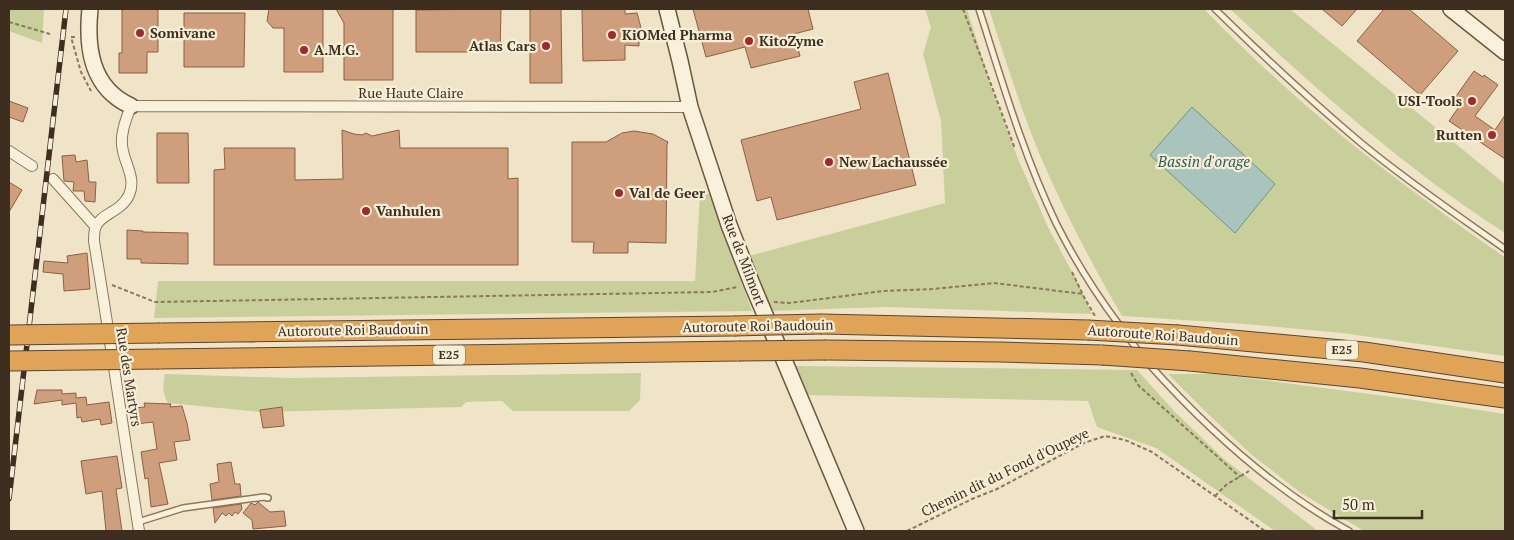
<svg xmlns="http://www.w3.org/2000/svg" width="1514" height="540" font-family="'PT Serif',serif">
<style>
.green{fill:#c9cf9b}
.water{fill:#a9c4bc;stroke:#6f938a}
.building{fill:#cf9f7d;stroke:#8d5f41}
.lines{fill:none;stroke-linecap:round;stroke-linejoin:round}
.lane-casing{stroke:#8d765c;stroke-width:8}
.street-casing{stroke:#8d765c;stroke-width:12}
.secondary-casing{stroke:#6f573f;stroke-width:18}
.highway-casing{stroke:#5b4430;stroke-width:21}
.path{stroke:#8d765c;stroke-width:2;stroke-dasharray:4 2.5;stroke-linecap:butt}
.lane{stroke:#faf1dc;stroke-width:5}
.street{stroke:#faf1dc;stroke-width:10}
.secondary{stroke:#faf1dc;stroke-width:15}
.highway{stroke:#e0a458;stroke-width:19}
.rail-casing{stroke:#3d2e20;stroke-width:5.5}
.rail{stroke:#f7eed8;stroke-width:4;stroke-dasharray:11;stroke-linecap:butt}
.highway-bridge-casing{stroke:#5b4430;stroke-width:21;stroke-linecap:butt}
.highway-bridge{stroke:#e0a458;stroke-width:19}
.poi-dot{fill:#9e2a2b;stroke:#f7eed8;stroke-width:2}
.labels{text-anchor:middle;stroke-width:4.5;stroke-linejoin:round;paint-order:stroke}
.shield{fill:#f7eed8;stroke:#756857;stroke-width:1}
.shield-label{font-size:12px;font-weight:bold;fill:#3d2e20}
.poi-label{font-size:14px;font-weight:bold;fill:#3d2e20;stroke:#f7eed8;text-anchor:start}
.street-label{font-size:14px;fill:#3d2e20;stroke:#f7eed8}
.water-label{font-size:15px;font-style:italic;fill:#2f5d5a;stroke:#f7eed8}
</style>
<rect width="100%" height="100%" fill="#f0e4c8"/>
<path class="green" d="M9,9H44L42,43L9,31Z
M925,9H967L992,89L1018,159L1048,227L1079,285L1092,314L886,307L769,311L749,256L945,203L941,121L923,54L931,27Z
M989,9H1204C1273,80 1348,144 1428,202C1453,221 1479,240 1505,257V356L1342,333L1245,324L1122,316C1091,263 1063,209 1039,153C1020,107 1004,56 989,9Z
M1230,9H1290L1505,184V233C1405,168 1317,90 1230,9Z
M700,194H710L752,311L154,318L158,281H695Z
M796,366L1137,370L1176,413L1225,460L1318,531H1275L1156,448L1097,427L1088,401L806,395Z
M641,373L640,400L629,411H513L502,401L466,402L461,407L260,412L168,403C162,393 163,385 165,374L290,378Z
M1168,374H1216L1408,399L1505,414V531H1364L1301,493L1252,455L1208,414Z"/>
<path class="water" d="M1192,107L1275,184L1235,233L1150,155Z"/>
<path class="building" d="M122,9H158V52H147V73H119V53H122Z
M269,9H323V72H284V28H273L267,21Z
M336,9H393V80H344V23Z
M501,9L500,52H416V10Z
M530,9H561L562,83H530Z
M582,9H625V14L637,13L643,35H639V46L625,45V60L583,61Z
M693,9H808L813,29L794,34L800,56L751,68L745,47L706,57Z
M1322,9H1357L1342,26Z
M1384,9H1409L1458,51L1420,95L1357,41Z
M184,13H245L244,67H184Z
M1474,71L1483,77L1484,75L1498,85L1475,116L1495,130L1505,115V159L1449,121L1461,104L1454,99Z
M888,73L916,185L777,220L771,197L757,201L741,140L861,109L854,82Z
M9,101L28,108L23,122L9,117Z
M342,130L354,134L362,135L366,133L372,136L399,130L400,148H508V179L518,178V265H214V170L225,169L224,148H295V180L343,179Z
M634,131L653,134L668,142L667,145L666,243L628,242V253H593L594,242H572V142H606L622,133Z
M157,133H188L189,183H157Z
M75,155L76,162L87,160L89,182H96L95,202L85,201L84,191H73L74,182L64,181L62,156Z
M9,182L22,190L9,212Z
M127,230L143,231V232L188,233V264L141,263V259H127Z
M87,253L90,289L64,291L63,274L43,272L44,261L68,263L67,256Z
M37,390H62V394L76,393V398L86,397L87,405L109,402L112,423L101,425L100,419L82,422L81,417L77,418L76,403L62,405V400L34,404Z
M144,403L171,404L170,407L182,406L187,423L190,440L174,442L177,460L159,463L168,504L151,507L148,478L145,479L141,452L157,449L153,422L136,424L134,408L145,407Z
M282,407L284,426L263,428L260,410Z
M117,456L122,488L116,489L122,531H106L102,491L86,494L81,461Z
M231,462L235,484H240L241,496L212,500L210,484L219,482L217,464Z
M258,502L270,512L284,511L286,526L253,529L252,520L243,513L251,503L255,505Z
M241,504L242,509L238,514L235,512L232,516L229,513L226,516L222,513L215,523L213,508Z"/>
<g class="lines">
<defs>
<path id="lane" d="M979,9C1002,81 1023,154 1056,223C1074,259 1096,294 1120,326
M1215,9C1262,55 1310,100 1361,143C1407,181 1457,215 1505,249
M1128,337L1139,352
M1148,363C1206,428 1272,489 1349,531
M138,522L183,508L264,497L268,498"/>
<path id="street" d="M9,151L32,166
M53,179L95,226
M139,531C124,435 110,338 94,241C94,237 94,230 96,226C101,214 122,211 129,195C136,179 126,166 123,151C119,136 126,119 131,106L690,107"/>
<path id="secondary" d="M90,9C86,48 91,88 131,106
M667,9L680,61L690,107L729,225L752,284L856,531
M1451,9L1505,52"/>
<path id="highway" d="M822,324L1088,330
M160,333L734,326
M1178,335L1364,352L1505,373
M826,350L1001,352L1102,355
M159,359L739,351
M1190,361L1360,378L1505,398"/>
</defs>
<use href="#lane" class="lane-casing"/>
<use href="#street" class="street-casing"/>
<use href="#secondary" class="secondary-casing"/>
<use href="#highway" class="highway-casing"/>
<path class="path" d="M963,9L1015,149
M9,22L50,34
M75,37H71L81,72L91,91
M1072,272L1085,299L1095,316
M112,285L155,302L712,292L738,287
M774,302L790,303L883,291L933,289L994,283L1083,294
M1131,373L1139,386L1240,477
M1215,496L1226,485L1249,471
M907,531L972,499L997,489L1084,443L1105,436L1125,440L1152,452L1265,531"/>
<use href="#lane" class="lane"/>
<use href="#street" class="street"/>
<use href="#secondary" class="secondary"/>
<use href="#highway" class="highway"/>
<defs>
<path id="rail" d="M9,499L66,9"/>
</defs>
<use href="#rail" class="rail-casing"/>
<use href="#rail" class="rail"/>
<defs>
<path id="highway-bridge" d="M734,326L822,324
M1088,330L1178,335
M9,335L160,333
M739,351L826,350
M1102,355L1190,361
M9,361L159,359"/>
</defs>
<use href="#highway-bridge" class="highway-bridge-casing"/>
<use href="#highway-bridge" class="highway-bridge"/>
</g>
<g class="poi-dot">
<circle cx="140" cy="33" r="5"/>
<circle cx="612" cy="35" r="5"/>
<circle cx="749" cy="41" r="5"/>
<circle cx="546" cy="46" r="5"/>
<circle cx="304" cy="50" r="5"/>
<circle cx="1472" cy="101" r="5"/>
<circle cx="1492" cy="135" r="5"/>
<circle cx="829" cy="162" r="5"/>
<circle cx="619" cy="193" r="5"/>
<circle cx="366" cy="211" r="5"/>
</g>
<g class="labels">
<g class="shield">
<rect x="1326" y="340.5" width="32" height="19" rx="4"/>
<rect x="433" y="345.5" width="32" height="19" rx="4"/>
</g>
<g class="shield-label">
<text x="1342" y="354">E25</text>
<text x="449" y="359">E25</text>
</g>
<g class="poi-label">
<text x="150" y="38">Somivane</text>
<text x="622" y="40">KiOMed Pharma</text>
<text x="759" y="46">KitoZyme</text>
<text x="536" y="51" text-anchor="end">Atlas Cars</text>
<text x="314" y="55">A.M.G.</text>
<text x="1462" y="106" text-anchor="end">USI-Tools</text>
<text x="1482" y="140" text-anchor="end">Rutten</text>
<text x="839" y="167">New Lachaussée</text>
<text x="629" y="198">Val de Geer</text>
<text x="376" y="216">Vanhulen</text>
</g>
<g class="street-label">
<text x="411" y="98">Rue Haute Claire</text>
<text transform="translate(744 260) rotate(69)" y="5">Rue de Milmort</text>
<text transform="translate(758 326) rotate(-1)" y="5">Autoroute Roi Baudouin</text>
<text transform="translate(353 330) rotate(-1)" y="5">Autoroute Roi Baudouin</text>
<text transform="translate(1163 335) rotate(4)" y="5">Autoroute Roi Baudouin</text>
<text transform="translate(129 377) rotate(81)" y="5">Rue des Martyrs</text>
<text transform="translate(1005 472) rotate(-26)" y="5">Chemin dit du Fond d'Oupeye</text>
</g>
<g class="water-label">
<text x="1204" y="167">Bassin d'orage</text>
</g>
</g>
<rect width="1514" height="540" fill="none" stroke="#3d2e20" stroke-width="20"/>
<path d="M1334 510v8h88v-8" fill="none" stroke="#3d2e20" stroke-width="2.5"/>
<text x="1342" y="510" font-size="15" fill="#3d2e20" stroke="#f7eed8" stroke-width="4" paint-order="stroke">50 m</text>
</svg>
